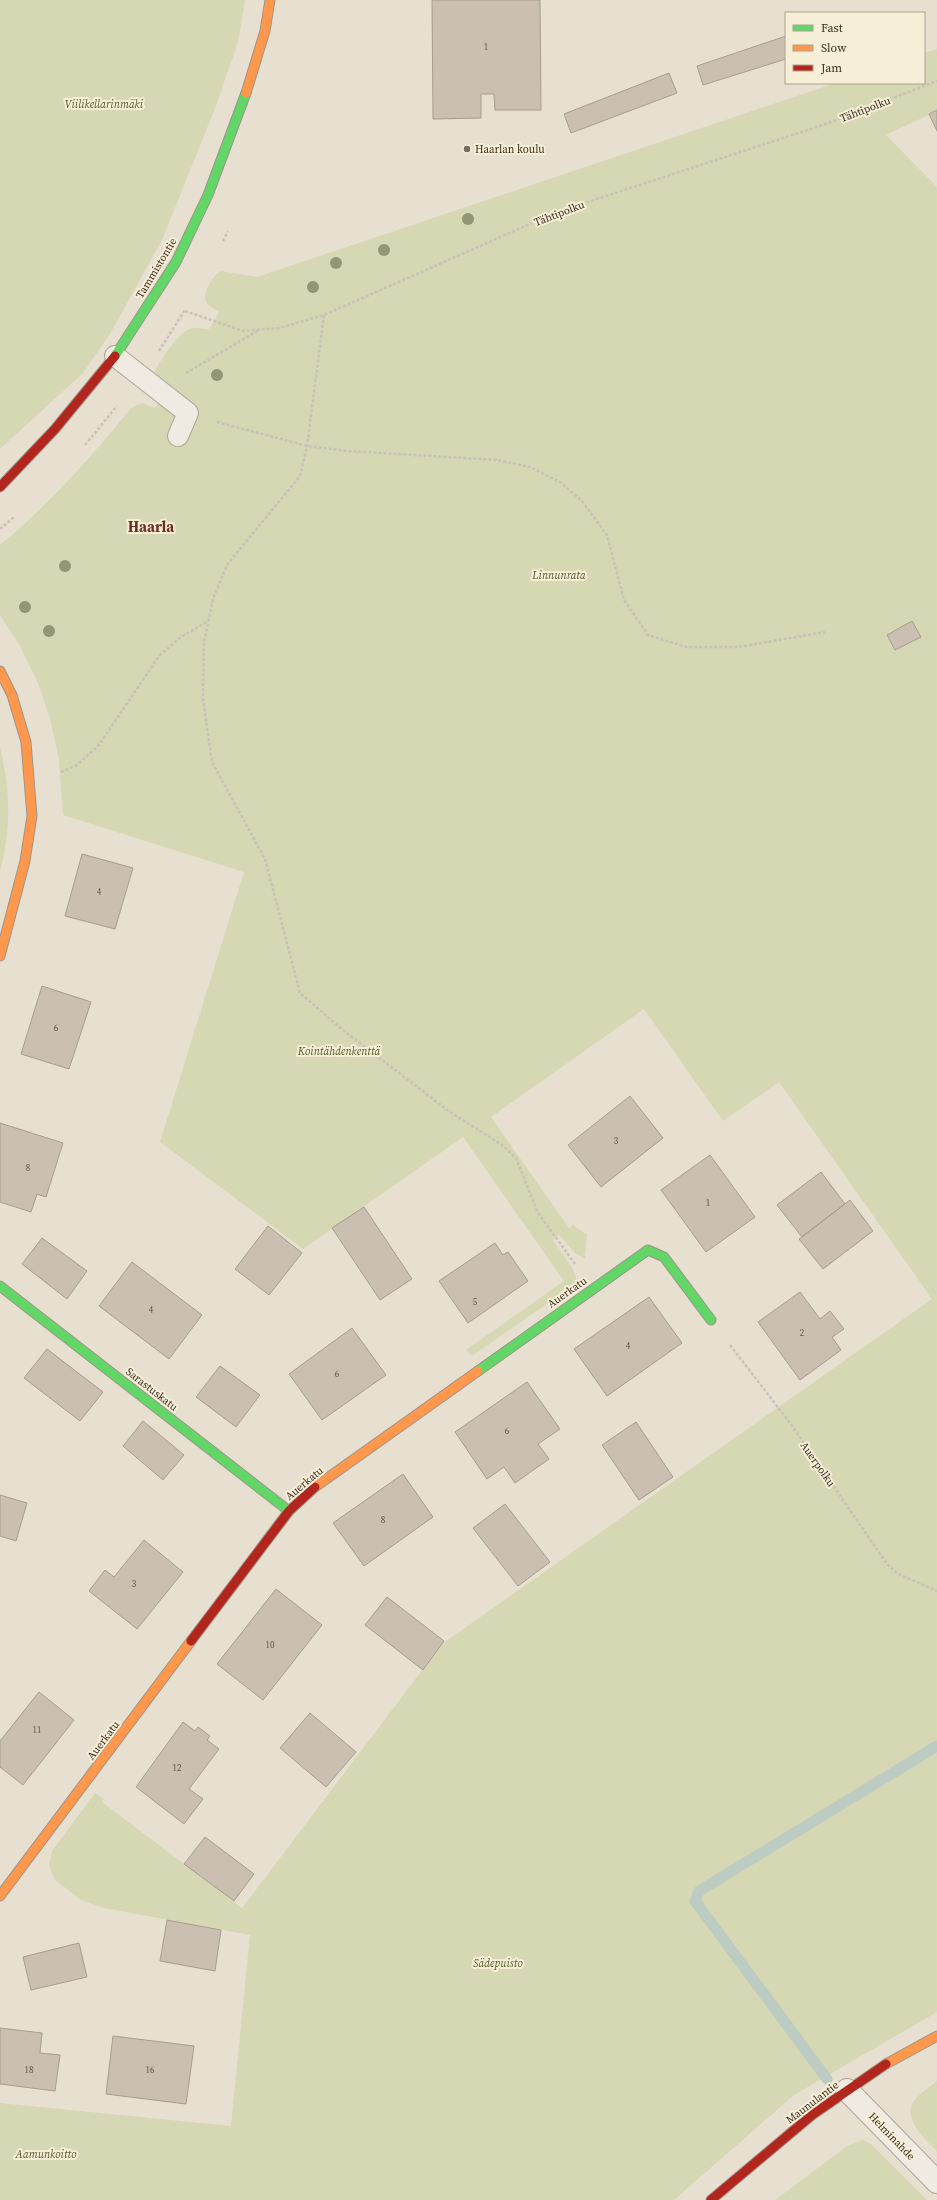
<svg xmlns="http://www.w3.org/2000/svg" width="937" height="2200" font-family="'Source Serif 4',serif">
<style>
.green{fill:#d6d7b3}
.lines{fill:none;stroke-linecap:round;stroke-linejoin:round}
.stream{stroke:#bcccc2;stroke-width:11}
.building{fill:#cbbfb2;stroke:#a89c90}
.lane-casing{stroke:#ada599;stroke-width:22}
.street-casing{stroke:#ada599;stroke-width:24}
.fast-casing{stroke:#9c958a;stroke-width:11}
.slow-casing{stroke:#9c958a;stroke-width:11}
.jam-casing{stroke:#9c958a;stroke-width:11}
.path{stroke:#c8c2b9;stroke-width:2.5;stroke-dasharray:3 2;stroke-linecap:butt}
.lane{stroke:#efebe3;stroke-width:20}
.street{stroke:#efebe3;stroke-width:22}
.fast{stroke:#63d668;stroke-width:9}
.slow{stroke:#ff974d;stroke-width:9}
.jam{stroke:#b3261e;stroke-width:9}
.tree{fill:#929673}
.poi-dot{fill:#786c5e;stroke:#f7eed8;stroke-width:1.5}
.labels{text-anchor:middle;stroke-width:4;stroke-linejoin:round;paint-order:stroke}
.number-label{font-size:9px;fill:#605244}
.park-label{font-size:11px;font-style:italic;fill:#4d5a26;stroke:#f7eed8}
.street-label{font-size:11px;fill:#3d2e20;stroke:#f7eed8}
.poi-label{font-size:11px;fill:#3d2e20;stroke:#f7eed8;text-anchor:start}
.district-label{font-size:15px;font-weight:bold;fill:#6b2e1e;stroke:#f7eed8}
</style>
<rect width="100%" height="100%" fill="#e7e0d1"/>
<path class="green" d="M0,0H245L238,42L214,111L162,240L110,334L83,373L0,449Z
M937,49V111L886,135L937,187V2012L794,2095L674,2200H0V2103L231,2126L250,1935L104,1908L81,1900L55,1880L49,1866L52,1851L95,1793L104,1799L102,1802L242,1908L442,1644L932,1299L779,1082L723,1121L644,1009L491,1117L569,1228L573,1225L587,1235L585,1258L576,1254L559,1235L553,1240L573,1269L578,1282L472,1356L466,1350L564,1281L463,1137L303,1249L160,1142L244,872L63,815L59,761L51,722L38,683L20,646L0,615V545C49,505 91,457 131,408L142,403L155,408L168,390L158,380L154,373C160,361 179,330 193,328C198,327 204,329 209,329L219,312C215,309 209,307 206,302C202,292 213,275 221,271L257,277L836,83H924V53Z
M0,748C11,793 11,827 0,872Z
M937,2081V2151C925,2139 898,2115 917,2097C923,2091 931,2086 937,2081Z
M863,2140L871,2144L927,2200H775L847,2146Z"/>
<g class="lines">
<path class="stream" d="M827,2079L695,1901L699,1891L937,1746"/>
</g>
<path class="building" d="M432,0H540L541,110H495L494,94H481V118L433,119Z
M786,36V59L703,85L697,66Z
M669,73L677,93L571,133L564,114Z
M937,110V131L929,114Z
M912,621L921,637L895,650L887,635Z
M82,854L133,868L115,929L65,916Z
M42,986L91,1002L69,1069L21,1054Z
M630,1096L663,1138L601,1187L568,1145Z
M0,1123L63,1143L46,1197L37,1194L31,1212L0,1202Z
M710,1155L755,1217L706,1252L661,1190Z
M821,1172L845,1204L802,1237L777,1205Z
M850,1200L873,1231L823,1269L799,1239Z
M364,1207L412,1279L380,1300L332,1228Z
M268,1226L302,1253L269,1295L235,1269Z
M42,1238L87,1271L67,1299L22,1264Z
M495,1243L503,1255L508,1252L528,1281L468,1323L439,1281Z
M132,1262L202,1315L169,1359L99,1306Z
M800,1292L820,1319L830,1311L844,1329L832,1337L841,1350L800,1380L758,1322Z
M649,1297L682,1343L607,1396L574,1349Z
M352,1328L386,1375L322,1420L289,1374Z
M47,1349L103,1392L80,1421L24,1378Z
M220,1366L260,1395L236,1427L196,1397Z
M527,1382L560,1429L538,1444L549,1459L515,1483L504,1467L487,1479L455,1432Z
M143,1421L184,1455L163,1480L123,1446Z
M636,1422L673,1477L639,1500L602,1445Z
M403,1474L433,1517L364,1566L333,1523Z
M0,1495L27,1503L16,1541L0,1536Z
M505,1504L550,1562L518,1586L473,1528Z
M144,1540L183,1572L137,1629L89,1591L105,1570L114,1577Z
M276,1589L322,1625L263,1700L217,1664Z
M387,1597L444,1641L423,1670L365,1625Z
M39,1692L74,1720L23,1785L0,1767V1741Z
M310,1713L356,1752L326,1787L280,1748Z
M183,1722L195,1731L198,1727L210,1736L207,1740L219,1749L189,1789L203,1799L184,1824L136,1787Z
M205,1837L254,1874L234,1901L184,1864Z
M167,1920L221,1930L215,1971L160,1961Z
M79,1943L87,1977L31,1990L23,1957Z
M0,2028L42,2033L40,2053L60,2055L55,2091L0,2084Z
M113,2036L194,2046L186,2104L106,2094Z"/>
<g class="lines">
<defs>
<path id="lane" d="M115,356L188,413L178,436"/>
<path id="street" d="M847,2090L937,2182"/>
<path id="fast" d="M115,356L176,262L208,195L246,93
M0,1286L289,1511
M478,1371L648,1250L664,1257L711,1320"/>
<path id="slow" d="M246,93L265,31L270,0
M0,671L12,695L26,742L32,816L25,861L0,956
M315,1487L478,1371
M0,1896L191,1641
M886,2064L937,2036"/>
<path id="jam" d="M0,487L55,429L115,356
M191,1641L289,1511L315,1487
M711,2200L812,2115L886,2064"/>
</defs>
<use href="#lane" class="lane-casing"/>
<use href="#street" class="street-casing"/>
<use href="#fast" class="fast-casing"/>
<use href="#slow" class="slow-casing"/>
<use href="#jam" class="jam-casing"/>
<path class="path" d="M223,241L228,231
M185,311L243,331L279,328L324,315L557,212L823,125L937,81
M324,315L307,446L300,476L227,565L213,599L204,642L203,699L212,762L265,859L300,993L344,1031L450,1112L502,1145L516,1158L538,1213L575,1264
M159,351L185,310
M186,373L259,330
M217,422L307,446L348,451L497,460L530,467L560,482L582,501L607,535L624,600L648,635L686,647H738L825,632
M85,445L117,406
M0,529L15,516
M61,772L77,765L99,745L159,656L181,637L208,621
M730,1345L790,1423L887,1564L898,1574L937,1591"/>
<use href="#lane" class="lane"/>
<use href="#street" class="street"/>
<use href="#fast" class="fast"/>
<use href="#slow" class="slow"/>
<use href="#jam" class="jam"/>
</g>
<g class="tree">
<circle cx="468" cy="219" r="6"/>
<circle cx="384" cy="250" r="6"/>
<circle cx="336" cy="263" r="6"/>
<circle cx="313" cy="287" r="6"/>
<circle cx="217" cy="375" r="6"/>
<circle cx="65" cy="566" r="6"/>
<circle cx="25" cy="607" r="6"/>
<circle cx="49" cy="631" r="6"/>
</g>
<circle class="poi-dot" cx="467" cy="149" r="4"/>
<g class="labels">
<g class="number-label">
<text x="486" y="50">1</text>
<text x="99" y="895">4</text>
<text x="56" y="1031">6</text>
<text x="616" y="1144">3</text>
<text x="28" y="1171">8</text>
<text x="708" y="1206">1</text>
<text x="475" y="1305">5</text>
<text x="151" y="1313">4</text>
<text x="802" y="1336">2</text>
<text x="628" y="1349">4</text>
<text x="337" y="1377">6</text>
<text x="507" y="1434">6</text>
<text x="383" y="1523">8</text>
<text x="134" y="1587">3</text>
<text x="270" y="1648">10</text>
<text x="37" y="1733">11</text>
<text x="177" y="1771">12</text>
<text x="29" y="2073">18</text>
<text x="150" y="2073">16</text>
</g>
<g class="park-label">
<text x="104" y="108">Viilikellarinmäki</text>
<text x="559" y="579">Linnunrata</text>
<text x="339" y="1055">Kointähdenkenttä</text>
<text x="498" y="1967">Sädepuisto</text>
<text x="46" y="2158">Aamunkoitto</text>
</g>
<g class="street-label">
<text transform="translate(865 109) rotate(-21)" y="4">Tähtipolku</text>
<text transform="translate(559 213) rotate(-21)" y="4">Tähtipolku</text>
<text transform="translate(156 268) rotate(-59)" y="4">Tammistontie</text>
<text transform="translate(567 1292) rotate(-35)" y="4">Auerkatu</text>
<text transform="translate(152 1389) rotate(38)" y="4">Sarastuskatu</text>
<text transform="translate(818 1464) rotate(55)" y="4">Auerpolku</text>
<text transform="translate(304 1483) rotate(-40)" y="4">Auerkatu</text>
<text transform="translate(103 1740) rotate(-53)" y="4">Auerkatu</text>
<text transform="translate(812 2102) rotate(-37)" y="4">Maunulantie</text>
<text transform="translate(892 2136) rotate(46)" y="4">Helminahde</text>
</g>
<g class="poi-label">
<text x="475" y="153">Haarlan koulu</text>
</g>
<g class="district-label">
<text x="151" y="532">Haarla</text>
</g>
</g>
<rect x="785" y="12" width="140" height="72" fill="#f7eed8" stroke="#ada18e"/>
<rect x="793" y="25" width="20" height="6" fill="#63d668" stroke="#ada18e"/>
<text x="821" y="32" font-size="12" fill="#3d2e20">Fast</text>
<rect x="793" y="45" width="20" height="6" fill="#ff974d" stroke="#ada18e"/>
<text x="821" y="52" font-size="12" fill="#3d2e20">Slow</text>
<rect x="793" y="65" width="20" height="6" fill="#b3261e" stroke="#ada18e"/>
<text x="821" y="72" font-size="12" fill="#3d2e20">Jam</text>
</svg>
